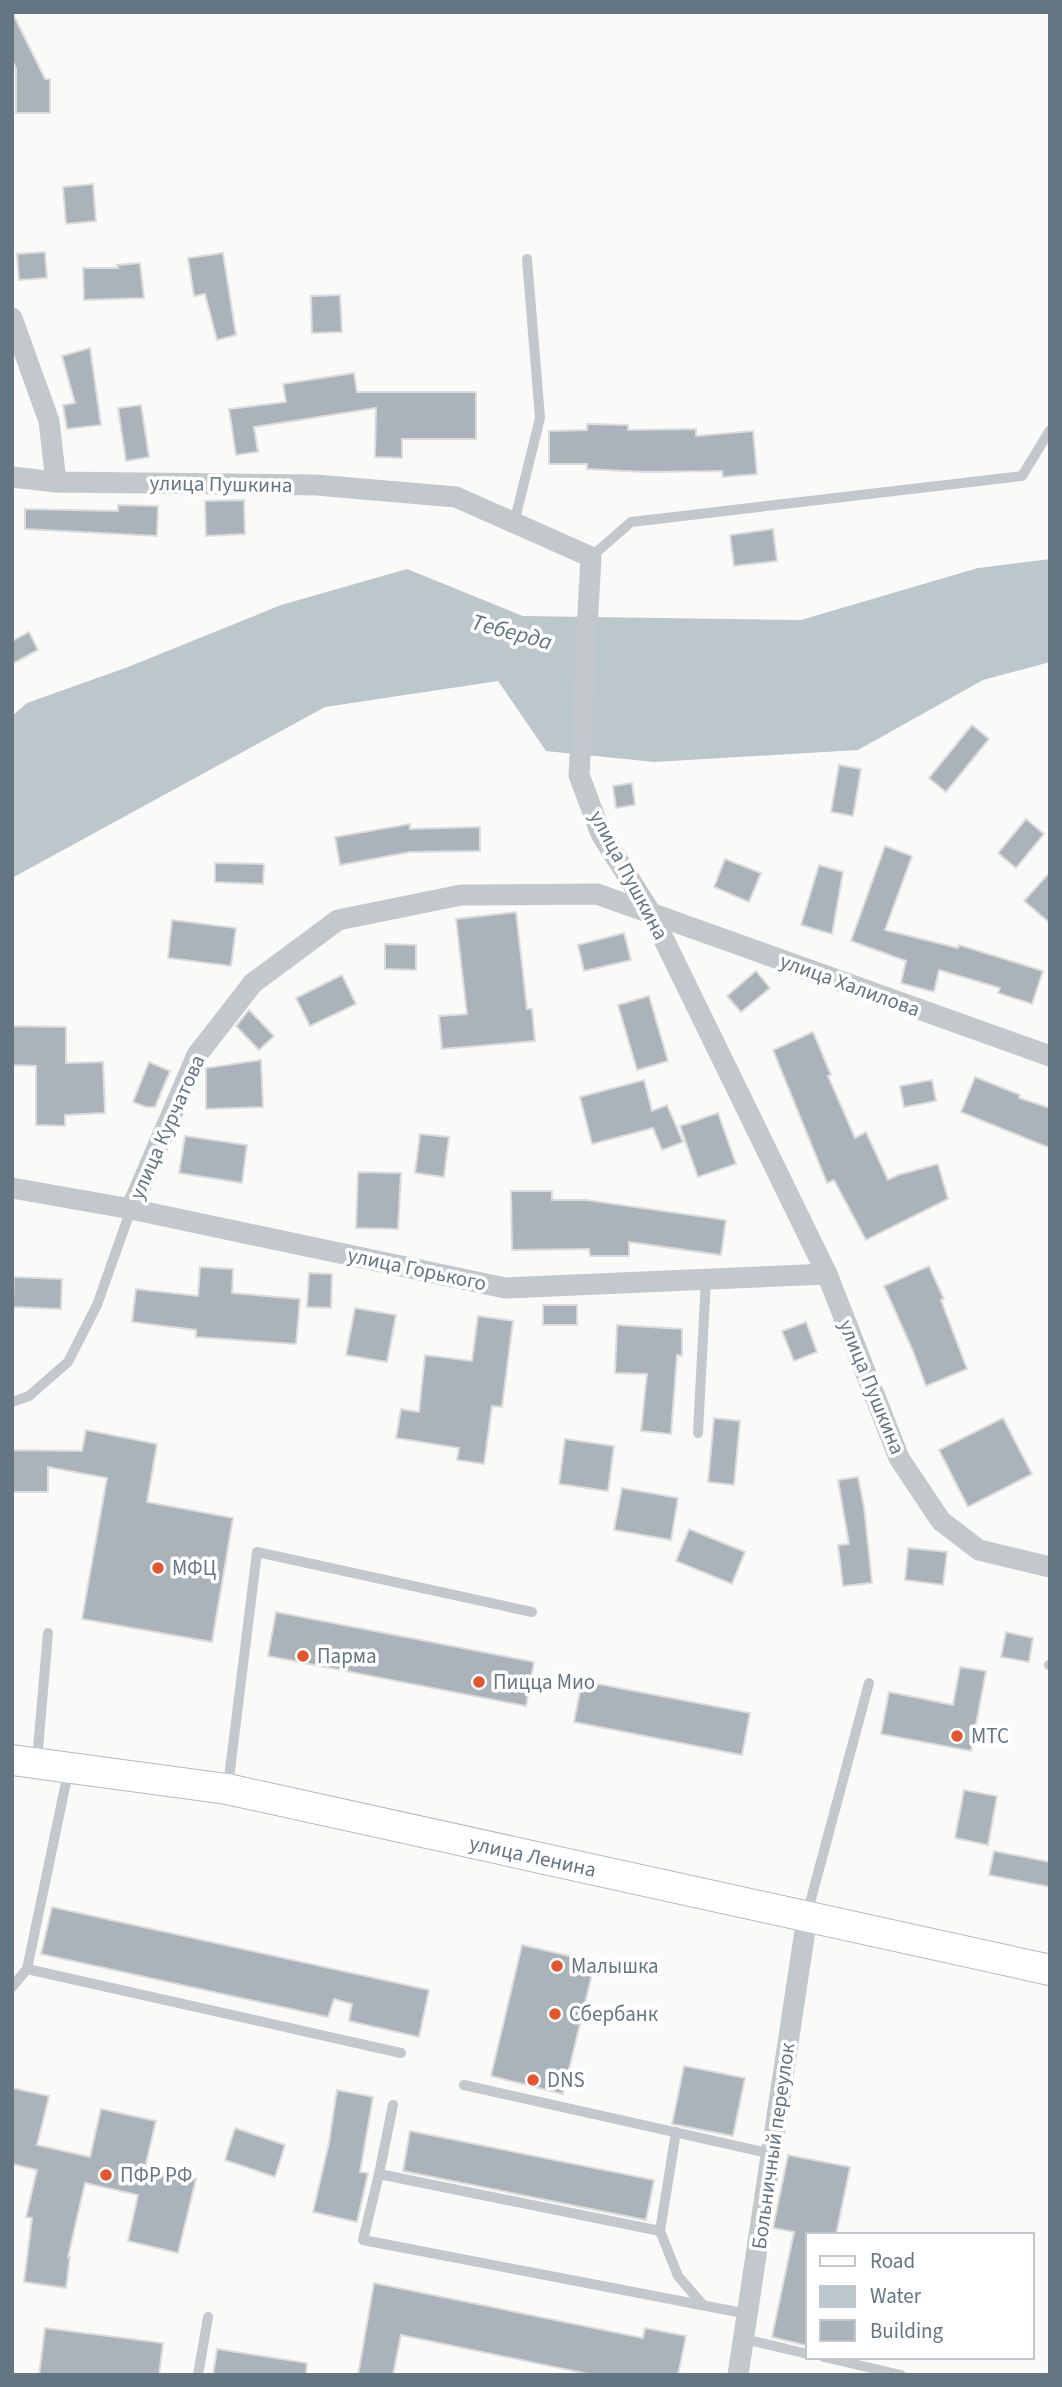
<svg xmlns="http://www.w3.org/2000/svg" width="1062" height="2387" font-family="'Source Sans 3',sans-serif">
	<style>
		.water { fill: #bbc7cb }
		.building { fill: #aab3b9; stroke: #dcdcda; stroke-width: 2 }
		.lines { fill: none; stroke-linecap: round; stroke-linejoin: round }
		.secondary-casing { stroke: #b3babf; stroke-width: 32 }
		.lane { stroke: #c3c8cc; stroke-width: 10 }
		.street { stroke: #c3c8cc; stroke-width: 21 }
		.secondary { stroke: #fff; stroke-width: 30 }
		.poi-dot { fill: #e4572e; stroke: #fff; stroke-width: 2.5 }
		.labels { text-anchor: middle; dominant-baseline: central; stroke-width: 7; stroke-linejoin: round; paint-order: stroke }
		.street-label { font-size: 21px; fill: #657683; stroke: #fff }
		.poi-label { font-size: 21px; fill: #657683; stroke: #fff; text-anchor: start }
		.water-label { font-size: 23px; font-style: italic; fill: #60757c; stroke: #fff }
	</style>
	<rect width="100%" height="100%" fill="#fafaf8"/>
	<polygon class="water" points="1050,559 1050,662 983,680 858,750 654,762 546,751 498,681 325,707 12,878 12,716 27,703 128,667 281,605 407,569 523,616 801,620 978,568"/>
	<g class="building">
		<polygon points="12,12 45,79 50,79 50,113 16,113 16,68 12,60"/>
		<polygon points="93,184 96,221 66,224 63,187"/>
		<polygon points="45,252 47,278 19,280 17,254"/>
		<polygon points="223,253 236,335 217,340 205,294 194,296 188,258"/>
		<polygon points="140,263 144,298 84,300 83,268 118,268 117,265"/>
		<polygon points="340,295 342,332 312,333 311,296"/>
		<polygon points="90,348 101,425 67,429 63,405 75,403 62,356"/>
		<polygon points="354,373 357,392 476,392 476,439 402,439 402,458 375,457 376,408 254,427 258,452 236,455 229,409 286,402 283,384"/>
		<polygon points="141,405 149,457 126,461 118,408"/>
		<polygon points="587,424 628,425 628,430 696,429 696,436 753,431 757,474 723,477 722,471 645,472 587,469 587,464 549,464 549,431 587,430"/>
		<polygon points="244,500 245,534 206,536 205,501"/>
		<polygon points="118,505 158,506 157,536 25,529 25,509 118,511"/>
		<polygon points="773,529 777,561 734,566 730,535"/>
		<polygon points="29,632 38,650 12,664 12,641"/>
		<polygon points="972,725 989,739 946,792 929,778"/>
		<polygon points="839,765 861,769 853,816 831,812"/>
		<polygon points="632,783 635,805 616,808 613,786"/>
		<polygon points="1026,819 1044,834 1016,868 998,853"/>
		<polygon points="410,824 410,829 480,827 480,851 410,852 340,865 335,837"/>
		<polygon points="885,846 912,856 885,930 958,948 959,945 1043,971 1032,1004 998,993 1000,988 939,970 934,992 901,983 906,961 851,941"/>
		<polygon points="725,859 761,873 749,902 714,887"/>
		<polygon points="215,863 264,864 263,884 215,882"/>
		<polygon points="819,865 843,872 832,934 801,925"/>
		<polygon points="1050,872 1050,923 1024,901"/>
		<polygon points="516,912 527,1009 532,1009 535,1041 442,1049 439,1016 467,1014 456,919"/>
		<polygon points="172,920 236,928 231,966 168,958"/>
		<polygon points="624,933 631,960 584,971 578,945"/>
		<polygon points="385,944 416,945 416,970 385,969"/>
		<polygon points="756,971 770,988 741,1012 727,996"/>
		<polygon points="342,975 356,1004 310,1026 296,998"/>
		<polygon points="649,996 668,1061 637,1070 618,1005"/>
		<polygon points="249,1010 274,1036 259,1050 236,1026"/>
		<polygon points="12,1026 66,1027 66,1063 103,1062 105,1113 65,1115 65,1126 36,1125 36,1066 12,1065"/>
		<polygon points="813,1032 831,1075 828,1076 855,1138 866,1132 888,1180 898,1175 938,1164 948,1199 866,1240 834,1180 827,1183 773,1050"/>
		<polygon points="261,1060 263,1107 206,1109 206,1068"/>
		<polygon points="149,1062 170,1071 155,1107 146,1107 133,1102"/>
		<polygon points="975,1077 1020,1095 1019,1098 1050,1108 1050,1148 961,1112"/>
		<polygon points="644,1080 652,1111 667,1105 683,1142 662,1150 653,1128 592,1144 580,1097"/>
		<polygon points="932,1080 936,1101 904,1107 900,1086"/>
		<polygon points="718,1113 736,1164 698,1177 680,1126"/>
		<polygon points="420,1134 449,1137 444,1177 415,1173"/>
		<polygon points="185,1136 247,1145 242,1183 179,1173"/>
		<polygon points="358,1172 401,1173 398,1229 356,1228"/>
		<polygon points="511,1191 552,1191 552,1200 586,1200 726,1220 721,1255 629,1242 629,1256 590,1256 589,1249 512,1250"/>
		<polygon points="929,1266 944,1299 941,1300 967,1369 926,1386 913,1351 884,1286"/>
		<polygon points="200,1267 233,1269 232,1293 300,1299 296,1344 196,1337 196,1330 132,1322 136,1289 198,1296"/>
		<polygon points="309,1273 332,1274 331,1308 307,1307"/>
		<polygon points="14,1277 62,1279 61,1309 13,1307"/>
		<rect x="543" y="1305" width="34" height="20"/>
		<polygon points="355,1308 396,1315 387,1362 346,1355"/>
		<polygon points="478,1316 513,1321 502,1407 492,1406 484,1464 457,1460 459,1448 396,1438 401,1409 419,1412 425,1355 472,1361"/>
		<polygon points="806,1322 817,1352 794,1361 782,1331"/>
		<polygon points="617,1325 682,1329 682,1356 677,1355 671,1434 641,1431 647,1374 615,1373"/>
		<polygon points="714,1418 740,1421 734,1485 708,1482"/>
		<polygon points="1003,1418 1032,1474 968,1507 939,1450"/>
		<polygon points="86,1430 157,1444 147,1502 233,1518 212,1642 82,1619 107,1478 48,1467 48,1492 12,1492 12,1450 82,1451"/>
		<polygon points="565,1439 614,1446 608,1491 559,1484"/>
		<polygon points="858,1477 864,1507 872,1583 843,1586 838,1545 849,1544 838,1480"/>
		<polygon points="622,1488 678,1498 671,1540 614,1530"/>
		<polygon points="689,1529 745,1552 732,1584 676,1561"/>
		<polygon points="908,1548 947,1552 943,1585 905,1580"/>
		<polygon points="276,1612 534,1662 526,1706 268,1656"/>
		<polygon points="1006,1632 1033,1638 1029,1662 1001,1657"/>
		<polygon points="960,1667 986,1671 971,1751 881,1734 889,1692 953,1705"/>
		<polygon points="582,1681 750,1713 742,1755 574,1722"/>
		<polygon points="964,1790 997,1796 988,1845 955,1838"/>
		<polygon points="994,1851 1050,1862 1050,1887 989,1875"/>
		<polygon points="52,1907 429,1990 419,2037 349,2021 352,2004 334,1999 328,2017 41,1954"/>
		<polygon points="522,1945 595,1962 563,2094 491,2076"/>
		<polygon points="684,2066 745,2078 733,2136 672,2124"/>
		<polygon points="12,2088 49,2096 37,2145 90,2157 101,2109 156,2121 145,2167 196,2179 178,2253 128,2241 138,2195 85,2183 68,2257 70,2257 66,2288 24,2282 32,2218 26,2217 37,2170 12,2164"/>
		<polygon points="337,2090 373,2097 360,2172 368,2173 357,2222 313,2212 329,2143"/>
		<polygon points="235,2128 285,2145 275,2177 225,2160"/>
		<polygon points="410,2131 654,2180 646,2220 403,2171"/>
		<polygon points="788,2155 850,2167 836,2235 808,2235 808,2346 772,2337 794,2232 773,2228"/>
		<polygon points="374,2283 643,2338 645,2328 686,2336 678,2375 593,2375 401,2335 393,2375 358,2375"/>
		<polygon points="45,2328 163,2343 159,2375 39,2375"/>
		<polygon points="217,2349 307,2363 306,2375 213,2375"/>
	</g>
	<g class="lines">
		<g class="secondary-casing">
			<g id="secondary">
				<path id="s1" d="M12,1760L227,1789L1050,1970"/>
			</g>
		</g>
		<g class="lane">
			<polyline points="514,523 540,418 527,259"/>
			<polyline points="591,557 631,522 1022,476 1050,430"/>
			<polyline points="12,1402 29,1396 68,1362 97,1305 131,1209"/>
			<polyline points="698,1433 706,1279"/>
			<polyline points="1049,1665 1050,1665"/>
			<polyline points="37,1760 48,1633"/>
			<polyline points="228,1786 257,1552 532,1612"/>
			<polyline points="807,1914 869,1683"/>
			<polyline points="27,1969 401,2053"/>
			<polyline points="12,1987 27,1969 69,1768"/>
			<polyline points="464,2085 772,2154"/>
			<polyline points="393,2105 379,2174 660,2231 676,2132"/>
			<polyline points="379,2174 363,2240 748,2314"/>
			<polyline points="660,2231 678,2276 703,2305"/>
			<polyline points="744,2339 808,2354"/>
			<polyline points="824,2357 901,2375"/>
			<polyline points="198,2375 208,2317"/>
		</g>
		<g class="street">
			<polyline points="12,318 49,421 56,482"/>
			<polyline points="12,477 56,482 316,485 456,497 591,557 579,775 601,834 651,913 827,1274 899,1458 941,1521 979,1550 1050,1567"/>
			<polyline points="12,1188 131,1209 505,1288 827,1274"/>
			<polyline points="131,1209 197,1055 253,983 338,920 461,895 597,894 1050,1056"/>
			<polyline points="738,2375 807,1917"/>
		</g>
		<use href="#secondary" class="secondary"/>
	</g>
	<g class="poi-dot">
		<circle cx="158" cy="1568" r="7"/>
		<circle cx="303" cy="1656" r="7"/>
		<circle cx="479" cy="1682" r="7"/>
		<circle cx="957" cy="1736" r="7"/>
		<circle cx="557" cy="1966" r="7"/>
		<circle cx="555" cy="2014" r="7"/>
		<circle cx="533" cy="2080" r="7"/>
		<circle cx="106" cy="2175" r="7"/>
	</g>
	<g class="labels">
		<g class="street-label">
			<text transform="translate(221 484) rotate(1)">улица Пушкина</text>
			<text transform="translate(629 875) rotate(62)">улица Пушкина</text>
			<text transform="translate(850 985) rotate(20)">улица Халилова</text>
			<text transform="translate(167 1127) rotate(-66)">улица Курчатова</text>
			<text transform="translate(417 1269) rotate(12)">улица Горького</text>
			<text transform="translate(872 1387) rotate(68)">улица Пушкина</text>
			<text stroke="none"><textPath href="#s1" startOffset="530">улица Ленина</textPath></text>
			<text transform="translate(773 2146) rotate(-82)">Больничный переулок</text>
		</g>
		<g class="poi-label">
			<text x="172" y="1568">МФЦ</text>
			<text x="317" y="1656">Парма</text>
			<text x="493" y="1682">Пицца Мио</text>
			<text x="971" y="1736">МТС</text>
			<text x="571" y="1966">Малышка</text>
			<text x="569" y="2014">Сбербанк</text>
			<text x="547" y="2080">DNS</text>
			<text x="120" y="2175">ПФР РФ</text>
		</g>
		<g class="water-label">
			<text transform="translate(512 632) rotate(15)">Теберда</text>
		</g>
	</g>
	<rect width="1062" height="2387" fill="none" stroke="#657683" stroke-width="28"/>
	<rect x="806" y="2233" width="228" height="126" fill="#ffffff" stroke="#c1c8cd" stroke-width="2"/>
	<rect x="820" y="2256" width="35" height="10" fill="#ffffff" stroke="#c1c8cd" stroke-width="2"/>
	<text x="870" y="2268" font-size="21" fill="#657683">Road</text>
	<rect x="820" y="2286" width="35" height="21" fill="#bbc7cb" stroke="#c1c8cd" stroke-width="2"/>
	<text x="870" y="2303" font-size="21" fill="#657683">Water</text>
	<rect x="820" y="2320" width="35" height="21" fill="#aab3b9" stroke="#c1c8cd" stroke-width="2"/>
	<text x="870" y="2338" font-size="21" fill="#657683">Building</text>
</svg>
